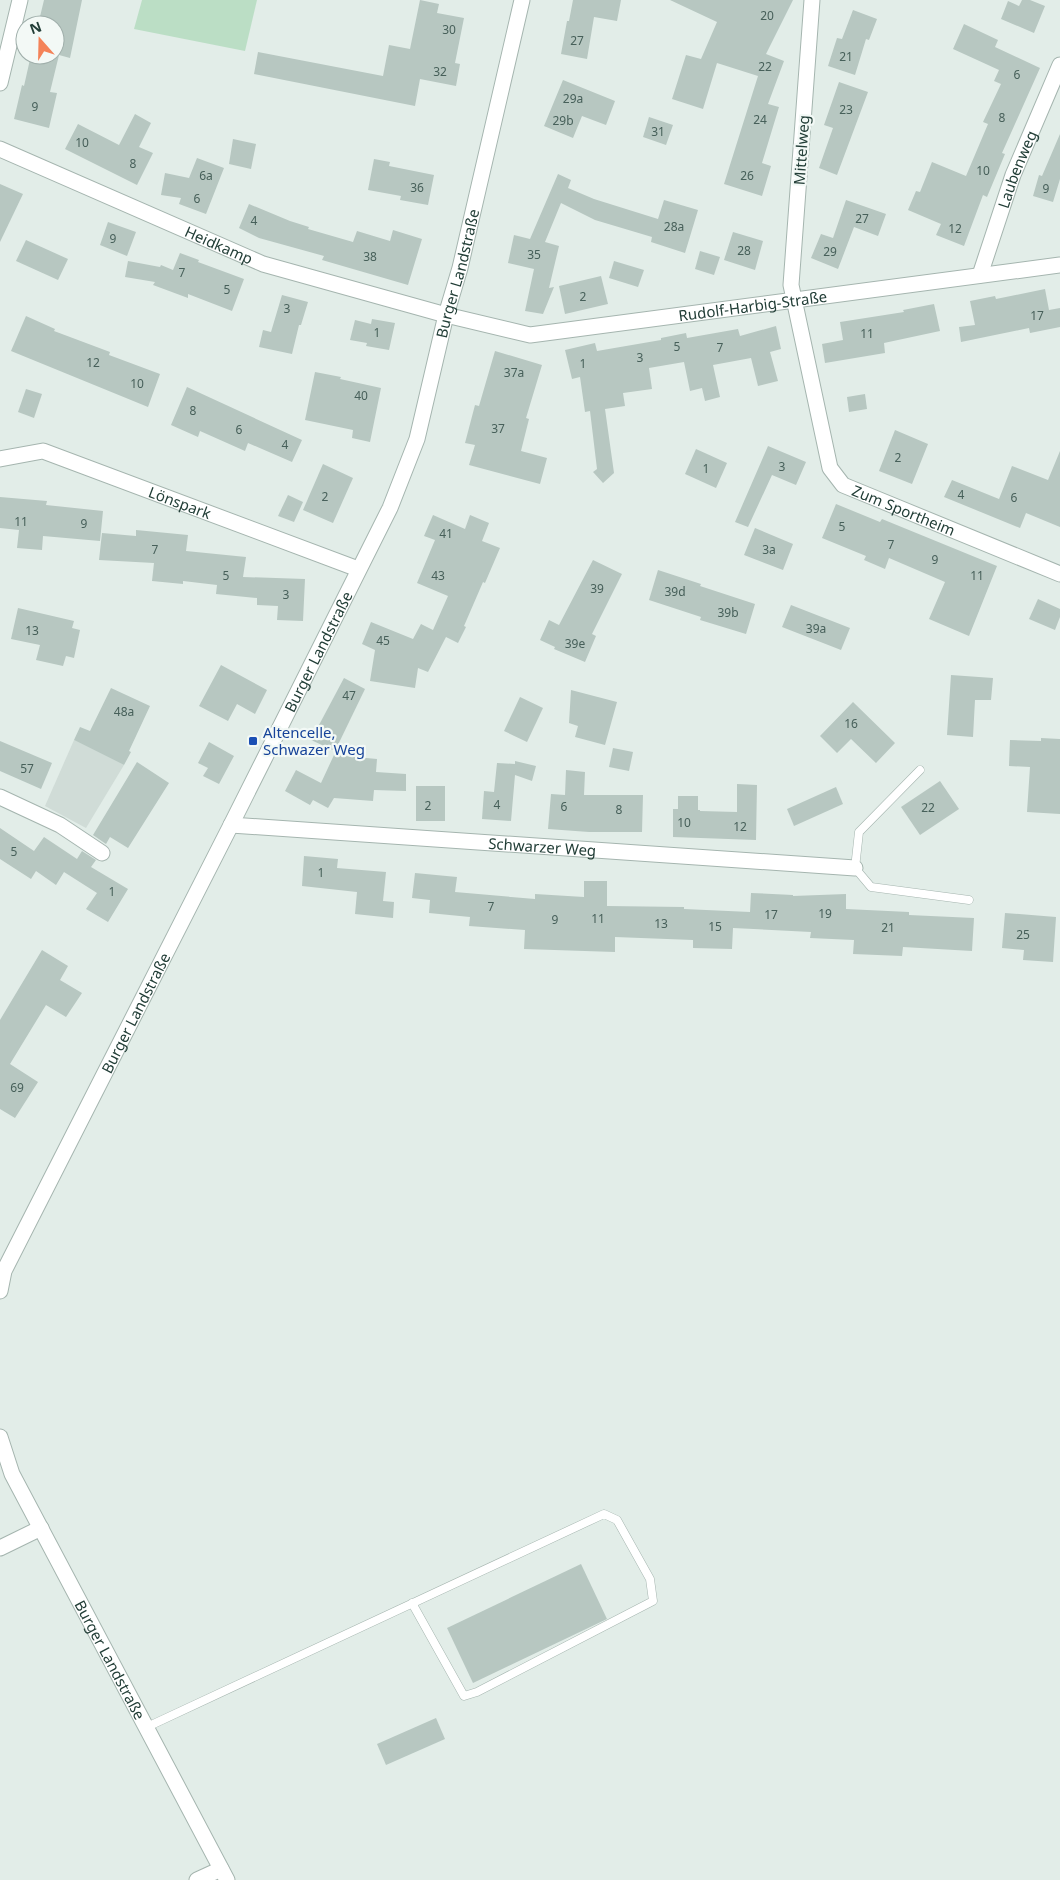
<svg xmlns="http://www.w3.org/2000/svg" width="1060" height="1880" font-family="'Noto Sans',sans-serif">
	<style>
		.built { fill: #d0dcd7 }
		.green { fill: #bbdec5 }
		.building { fill: #b7c7c1 }
		.lines { fill: none; stroke-linecap: round; stroke-linejoin: round }
		.service-casing { stroke: #a5b5af; stroke-width: 9 }
		.minor-casing { stroke: #a5b5af; stroke-width: 17 }
		.tertiary-casing { stroke: #a5b5af; stroke-width: 17 }
		.service { stroke: #fff; stroke-width: 8 }
		.minor { stroke: #fff; stroke-width: 15 }
		.tertiary { stroke: #fff; stroke-width: 15 }
		.transit-dot { fill: #1a4fb4; stroke: #f3f9f6; stroke-width: 2 }
		.labels { text-anchor: middle; dominant-baseline: central; stroke-width: 4.5; stroke-linejoin: round; paint-order: stroke }
		.number-label { font-size: 12px; fill: #47605a }
		.street-label { font-size: 15px; fill: #223e37; stroke: #f3f9f6 }
		.transit-label { font-size: 15px; fill: #164399; stroke: #f3f9f6; text-anchor: start }
	</style>
	<rect width="100%" height="100%" fill="#e2ede8"/>
	<polygon class="built" points="74,740 124,765 86,828 45,806"/>
	<polygon class="green" points="142,0 257,0 245,51 134,29"/>
	<g class="building">
		<polygon points="44,0 82,0 70,58 59,55 50,92 57,93 49,128 14,119 22,85 24,86 31,55 59,55 55,54 55,25 38,25"/>
		<polygon points="420,0 439,4 437,13 464,18 455,63 460,64 456,86 420,79 415,106 254,74 258,52 383,76 389,45 410,49"/>
		<polygon points="573,0 621,0 617,21 594,17 587,59 561,54 567,21 569,21"/>
		<polygon points="670,0 793,0 766,54 784,61 768,104 779,107 762,163 771,166 762,196 724,184 758,76 717,63 703,109 672,99 686,55 701,59 717,22"/>
		<polygon points="1022,0 1030,0 1045,6 1034,33 1001,19 1008,1 1019,6"/>
		<polygon points="853,10 877,19 869,40 866,39 855,75 828,66 837,38 842,39"/>
		<polygon points="964,24 998,40 995,47 1040,68 1002,153 1005,154 987,197 983,195 964,246 936,235 941,224 908,210 916,191 920,192 932,162 966,176 988,124 983,122 1001,84 994,81 999,70 953,49"/>
		<polygon points="563,80 615,101 606,125 582,116 573,138 544,126"/>
		<polygon points="839,82 868,92 837,175 819,168 833,128 824,125"/>
		<polygon points="135,114 151,123 139,147 153,153 137,185 65,149 78,124 119,145"/>
		<polygon points="649,117 673,125 666,145 643,137"/>
		<polygon points="1060,134 1060,179 1053,202 1033,196 1039,175 1042,176"/>
		<polygon points="233,139 256,144 251,169 229,164"/>
		<polygon points="197,158 224,168 206,214 179,204 181,198 161,195 165,173 189,178"/>
		<polygon points="374,159 390,162 389,166 434,175 428,205 400,200 401,196 368,190"/>
		<polygon points="558,174 571,180 568,188 594,199 658,219 664,200 698,210 685,253 651,242 652,237 595,220 561,203 545,242 559,246 549,288 554,287 543,314 525,311 534,269 508,263 514,235 530,239"/>
		<polygon points="0,184 23,194 0,242"/>
		<polygon points="846,200 886,214 878,236 854,227 838,269 811,258 821,234 833,238"/>
		<polygon points="249,204 290,221 309,227 308,229 353,242 357,231 390,241 393,230 422,239 408,285 322,260 324,256 259,238 239,228"/>
		<polygon points="108,222 136,232 127,256 100,245"/>
		<polygon points="733,232 763,241 755,270 724,260"/>
		<polygon points="26,240 68,259 58,280 16,261"/>
		<polygon points="700,251 720,257 714,275 695,269"/>
		<polygon points="180,253 199,260 198,262 244,279 232,311 188,294 188,298 153,285 155,282 125,277 128,261 160,267 161,265 173,270"/>
		<polygon points="614,261 644,270 638,287 609,278"/>
		<polygon points="601,276 608,304 565,314 559,286"/>
		<polygon points="1045,289 1049,310 1060,308 1060,327 1030,333 1029,328 961,342 959,327 975,325 970,301 995,296 996,299"/>
		<polygon points="282,295 308,302 301,325 299,325 292,354 259,347 263,330 271,332"/>
		<polygon points="934,304 940,331 884,343 885,353 825,363 822,344 843,340 840,322 904,312 903,310"/>
		<polygon points="26,316 55,329 54,331 110,352 109,355 160,374 148,407 11,351"/>
		<polygon points="372,319 395,323 389,350 366,346 367,343 350,340 355,320 371,324"/>
		<polygon points="776,326 781,349 770,352 778,381 758,386 751,358 713,365 720,397 705,401 702,388 690,391 684,362 649,368 652,389 623,393 625,406 605,409 614,473 603,483 593,472 597,469 590,411 585,412 580,377 572,379 565,350 595,343 597,351 661,340 661,338 686,333 687,338 738,329 740,336"/>
		<polygon points="495,351 542,365 526,418 529,419 521,451 547,458 540,484 469,465 475,445 465,443 475,405 479,406"/>
		<polygon points="315,372 341,377 340,379 381,388 370,442 352,438 353,430 305,420"/>
		<polygon points="187,387 302,440 292,462 248,443 245,451 200,431 198,437 171,425"/>
		<polygon points="26,389 42,394 34,418 18,412"/>
		<polygon points="865,394 867,409 849,412 847,397"/>
		<polygon points="895,430 928,444 912,484 879,471"/>
		<polygon points="768,446 806,462 796,485 772,475 748,527 735,522"/>
		<polygon points="696,449 727,463 716,488 685,474"/>
		<polygon points="1060,451 1060,527 1026,513 1020,528 944,497 952,480 999,499 1012,466 1048,480"/>
		<polygon points="323,464 353,478 333,523 303,510"/>
		<polygon points="288,495 303,502 294,522 278,516"/>
		<polygon points="0,497 47,501 46,505 103,511 100,541 43,536 42,550 17,548 19,530 0,528"/>
		<polygon points="836,504 880,522 882,519 997,566 969,636 929,619 945,582 889,558 885,569 864,560 866,556 822,538"/>
		<polygon points="433,515 465,529 470,515 489,523 482,541 500,548 485,583 483,582 464,626 466,627 458,643 446,637 428,672 418,668 415,688 370,681 375,650 362,644 371,622 413,639 421,624 433,630 448,596 417,583 435,540 424,536"/>
		<polygon points="755,528 793,544 783,570 744,555"/>
		<polygon points="136,530 188,535 186,551 246,557 243,577 305,579 303,621 277,620 278,606 257,605 257,598 216,594 217,585 183,581 183,584 152,581 154,563 99,560 102,533 136,536"/>
		<polygon points="593,560 622,574 592,634 596,636 585,662 554,649 555,647 540,640 549,620 559,625"/>
		<polygon points="658,570 701,584 700,586 755,604 746,634 700,620 701,617 649,600"/>
		<polygon points="1038,599 1060,609 1060,617 1055,630 1029,619"/>
		<polygon points="791,605 850,628 841,650 782,627"/>
		<polygon points="18,608 74,621 72,628 80,630 74,658 66,656 63,666 36,660 40,645 11,639"/>
		<polygon points="221,665 267,690 255,714 237,704 228,721 199,706"/>
		<polygon points="951,675 993,678 991,700 975,700 973,737 947,735"/>
		<polygon points="344,678 365,689 335,751 311,740"/>
		<polygon points="111,688 150,706 129,751 131,752 124,765 74,740 80,727 90,731"/>
		<polygon points="571,690 617,702 605,745 575,737 578,726 569,723"/>
		<polygon points="520,697 543,708 527,742 504,731"/>
		<polygon points="853,702 895,743 876,763 851,739 837,753 820,736"/>
		<polygon points="1041,738 1060,739 1060,814 1027,812 1030,767 1009,766 1010,740 1041,741"/>
		<polygon points="0,741 52,763 41,789 0,771"/>
		<polygon points="209,742 234,756 219,784 203,776 208,768 198,763"/>
		<polygon points="613,748 633,752 629,771 609,767"/>
		<polygon points="334,755 377,759 376,772 406,774 406,791 374,790 373,801 334,798 328,808 313,800 310,805 285,791 296,770 321,783"/>
		<polygon points="515,761 536,766 532,781 515,775 511,821 482,819 484,791 494,792 497,763 515,764"/>
		<polygon points="137,762 169,783 128,848 110,837 106,844 93,835"/>
		<polygon points="566,770 585,772 584,795 643,795 642,832 589,832 548,829 551,794 565,795"/>
		<polygon points="940,781 959,809 920,835 901,807"/>
		<polygon points="737,784 757,785 756,840 673,837 673,809 678,809 678,796 698,796 698,810 700,810 700,811 737,812"/>
		<rect x="416" y="786" width="29" height="35"/>
		<polygon points="836,787 843,804 794,826 787,809"/>
		<polygon points="0,828 34,851 44,837 77,859 82,851 96,860 91,867 128,889 108,922 86,909 97,893 64,872 56,885 36,871 31,879 0,859"/>
		<polygon points="304,856 338,859 337,868 386,872 383,901 394,902 393,918 355,914 357,892 302,886"/>
		<polygon points="415,873 457,877 455,892 535,899 535,894 584,897 584,881 607,881 607,906 684,907 684,909 750,912 751,893 793,895 793,896 846,894 846,909 909,912 909,915 974,918 972,951 903,947 902,956 853,954 854,940 810,938 811,932 733,928 732,949 693,948 693,940 615,937 615,952 524,949 525,930 469,926 470,917 429,913 430,900 412,898"/>
		<polygon points="1005,913 1056,917 1053,962 1023,960 1024,950 1002,948"/>
		<polygon points="42,950 68,966 60,980 82,993 66,1017 46,1005 10,1064 38,1082 15,1118 0,1109 0,1020"/>
		<polygon points="581,1564 607,1619 473,1683 447,1628"/>
		<polygon points="436,1718 445,1739 386,1765 377,1744"/>
	</g>
	<g class="lines">
		<g class="service-casing">
			<g id="service">
				<polyline points="920,770 859,832 855,868 871,887 969,900"/>
				<polyline points="147,1727 604,1514 617,1520 650,1579 653,1601 477,1692 464,1696 412,1603"/>
			</g>
		</g>
		<g class="minor-casing">
			<g id="minor">
				<path id="s1" d="M812,0L791,285L830,468L843,485L1060,574"/>
				<polyline points="0,83 20,0"/>
				<path id="s2" d="M0,149L263,264L446,315L530,335L1060,265"/>
				<path id="s3" d="M980,275L1013,175L1060,65"/>
				<path id="s4" d="M0,459L43,451L358,569"/>
				<polyline points="0,797 60,825 102,853"/>
				<path id="s5" d="M231,825L855,868"/>
				<polyline points="0,1548 41,1528"/>
				<polyline points="197,1880 221,1869"/>
			</g>
		</g>
		<g class="tertiary-casing">
			<g id="tertiary">
				<path id="s6" d="M0,1291L4,1271L231,825L390,508L417,439L446,315L460,268L522,0"/>
				<path id="s7" d="M0,1437L12,1474L227,1880"/>
			</g>
		</g>
		<use href="#service" class="service"/>
		<use href="#minor" class="minor"/>
		<use href="#tertiary" class="tertiary"/>
	</g>
	<rect class="transit-dot" x="248" y="736" width="10" height="10" rx="2.5"/>
	<g class="labels">
		<g class="number-label">
			<text x="767" y="15">20</text>
			<text x="449" y="29">30</text>
			<text x="577" y="40">27</text>
			<text x="846" y="56">21</text>
			<text x="765" y="66">22</text>
			<text x="440" y="71">32</text>
			<text x="1017" y="74">6</text>
			<text x="573" y="98">29a</text>
			<text x="35" y="106">9</text>
			<text x="846" y="109">23</text>
			<text x="1002" y="117">8</text>
			<text x="760" y="119">24</text>
			<text x="563" y="120">29b</text>
			<text x="658" y="131">31</text>
			<text x="82" y="142">10</text>
			<text x="133" y="163">8</text>
			<text x="983" y="170">10</text>
			<text x="206" y="175">6a</text>
			<text x="747" y="175">26</text>
			<text x="417" y="187">36</text>
			<text x="1046" y="188">9</text>
			<text x="197" y="198">6</text>
			<text x="862" y="218">27</text>
			<text x="254" y="220">4</text>
			<text x="674" y="226">28a</text>
			<text x="955" y="228">12</text>
			<text x="113" y="238">9</text>
			<text x="744" y="250">28</text>
			<text x="830" y="251">29</text>
			<text x="534" y="254">35</text>
			<text x="370" y="256">38</text>
			<text x="182" y="272">7</text>
			<text x="227" y="289">5</text>
			<text x="583" y="296">2</text>
			<text x="287" y="308">3</text>
			<text x="1037" y="315">17</text>
			<text x="377" y="332">1</text>
			<text x="867" y="333">11</text>
			<text x="677" y="346">5</text>
			<text x="720" y="347">7</text>
			<text x="640" y="357">3</text>
			<text x="93" y="362">12</text>
			<text x="583" y="363">1</text>
			<text x="514" y="372">37a</text>
			<text x="137" y="383">10</text>
			<text x="361" y="395">40</text>
			<text x="193" y="410">8</text>
			<text x="498" y="428">37</text>
			<text x="239" y="429">6</text>
			<text x="285" y="444">4</text>
			<text x="898" y="457">2</text>
			<text x="782" y="466">3</text>
			<text x="706" y="468">1</text>
			<text x="961" y="494">4</text>
			<text x="325" y="496">2</text>
			<text x="1014" y="497">6</text>
			<text x="21" y="521">11</text>
			<text x="84" y="523">9</text>
			<text x="842" y="526">5</text>
			<text x="446" y="533">41</text>
			<text x="891" y="544">7</text>
			<text x="155" y="549">7</text>
			<text x="769" y="549">3a</text>
			<text x="935" y="559">9</text>
			<text x="226" y="575">5</text>
			<text x="438" y="575">43</text>
			<text x="977" y="575">11</text>
			<text x="597" y="588">39</text>
			<text x="675" y="591">39d</text>
			<text x="286" y="594">3</text>
			<text x="728" y="612">39b</text>
			<text x="816" y="628">39a</text>
			<text x="32" y="630">13</text>
			<text x="383" y="640">45</text>
			<text x="575" y="643">39e</text>
			<text x="349" y="695">47</text>
			<text x="124" y="711">48a</text>
			<text x="851" y="723">16</text>
			<text x="27" y="768">57</text>
			<text x="497" y="804">4</text>
			<text x="428" y="805">2</text>
			<text x="564" y="806">6</text>
			<text x="928" y="807">22</text>
			<text x="619" y="809">8</text>
			<text x="684" y="822">10</text>
			<text x="740" y="826">12</text>
			<text x="14" y="851">5</text>
			<text x="321" y="872">1</text>
			<text x="112" y="891">1</text>
			<text x="491" y="906">7</text>
			<text x="825" y="913">19</text>
			<text x="771" y="914">17</text>
			<text x="598" y="918">11</text>
			<text x="555" y="919">9</text>
			<text x="661" y="923">13</text>
			<text x="715" y="926">15</text>
			<text x="888" y="927">21</text>
			<text x="1023" y="934">25</text>
			<text x="17" y="1087">69</text>
		</g>
		<g class="street-label">
			<text transform="translate(801 150) rotate(-86)">Mittelweg</text>
			<text stroke="none"><textPath href="#s3" startOffset="112">Laubenweg</textPath></text>
			<text stroke="none"><textPath href="#s2" startOffset="239">Heidkamp</textPath></text>
			<text stroke="none"><textPath href="#s6" startOffset="1120">Burger Landstraße</textPath></text>
			<text stroke="none"><textPath href="#s2" startOffset="788">Rudolf-Harbig-Straße</textPath></text>
			<text stroke="none"><textPath href="#s4" startOffset="190">Lönspark</textPath></text>
			<text stroke="none"><textPath href="#s1" startOffset="560">Zum Sportheim</textPath></text>
			<text stroke="none"><textPath href="#s6" startOffset="715">Burger Landstraße</textPath></text>
			<text stroke="none"><textPath href="#s5" startOffset="312">Schwarzer Weg</textPath></text>
			<text stroke="none"><textPath href="#s6" startOffset="310">Burger Landstraße</textPath></text>
			<text stroke="none"><textPath href="#s7" startOffset="249">Burger Landstraße</textPath></text>
		</g>
		<g class="transit-label">
			<text x="263" y="732">Altencelle,<tspan x="263" dy="17">Schwazer Weg</tspan></text>
		</g>
	</g>
	<g transform="translate(40 40) rotate(340)"><circle r="24" fill="#f3f9f6" stroke="#9faeaa"/>
	<path d="M0-4L9 19L0 12L-9 19Z" fill="#f48359"/>
	<text y="-8" font-size="14" font-weight="bold" text-anchor="middle" fill="#223e37">N</text>
	</g>
</svg>
